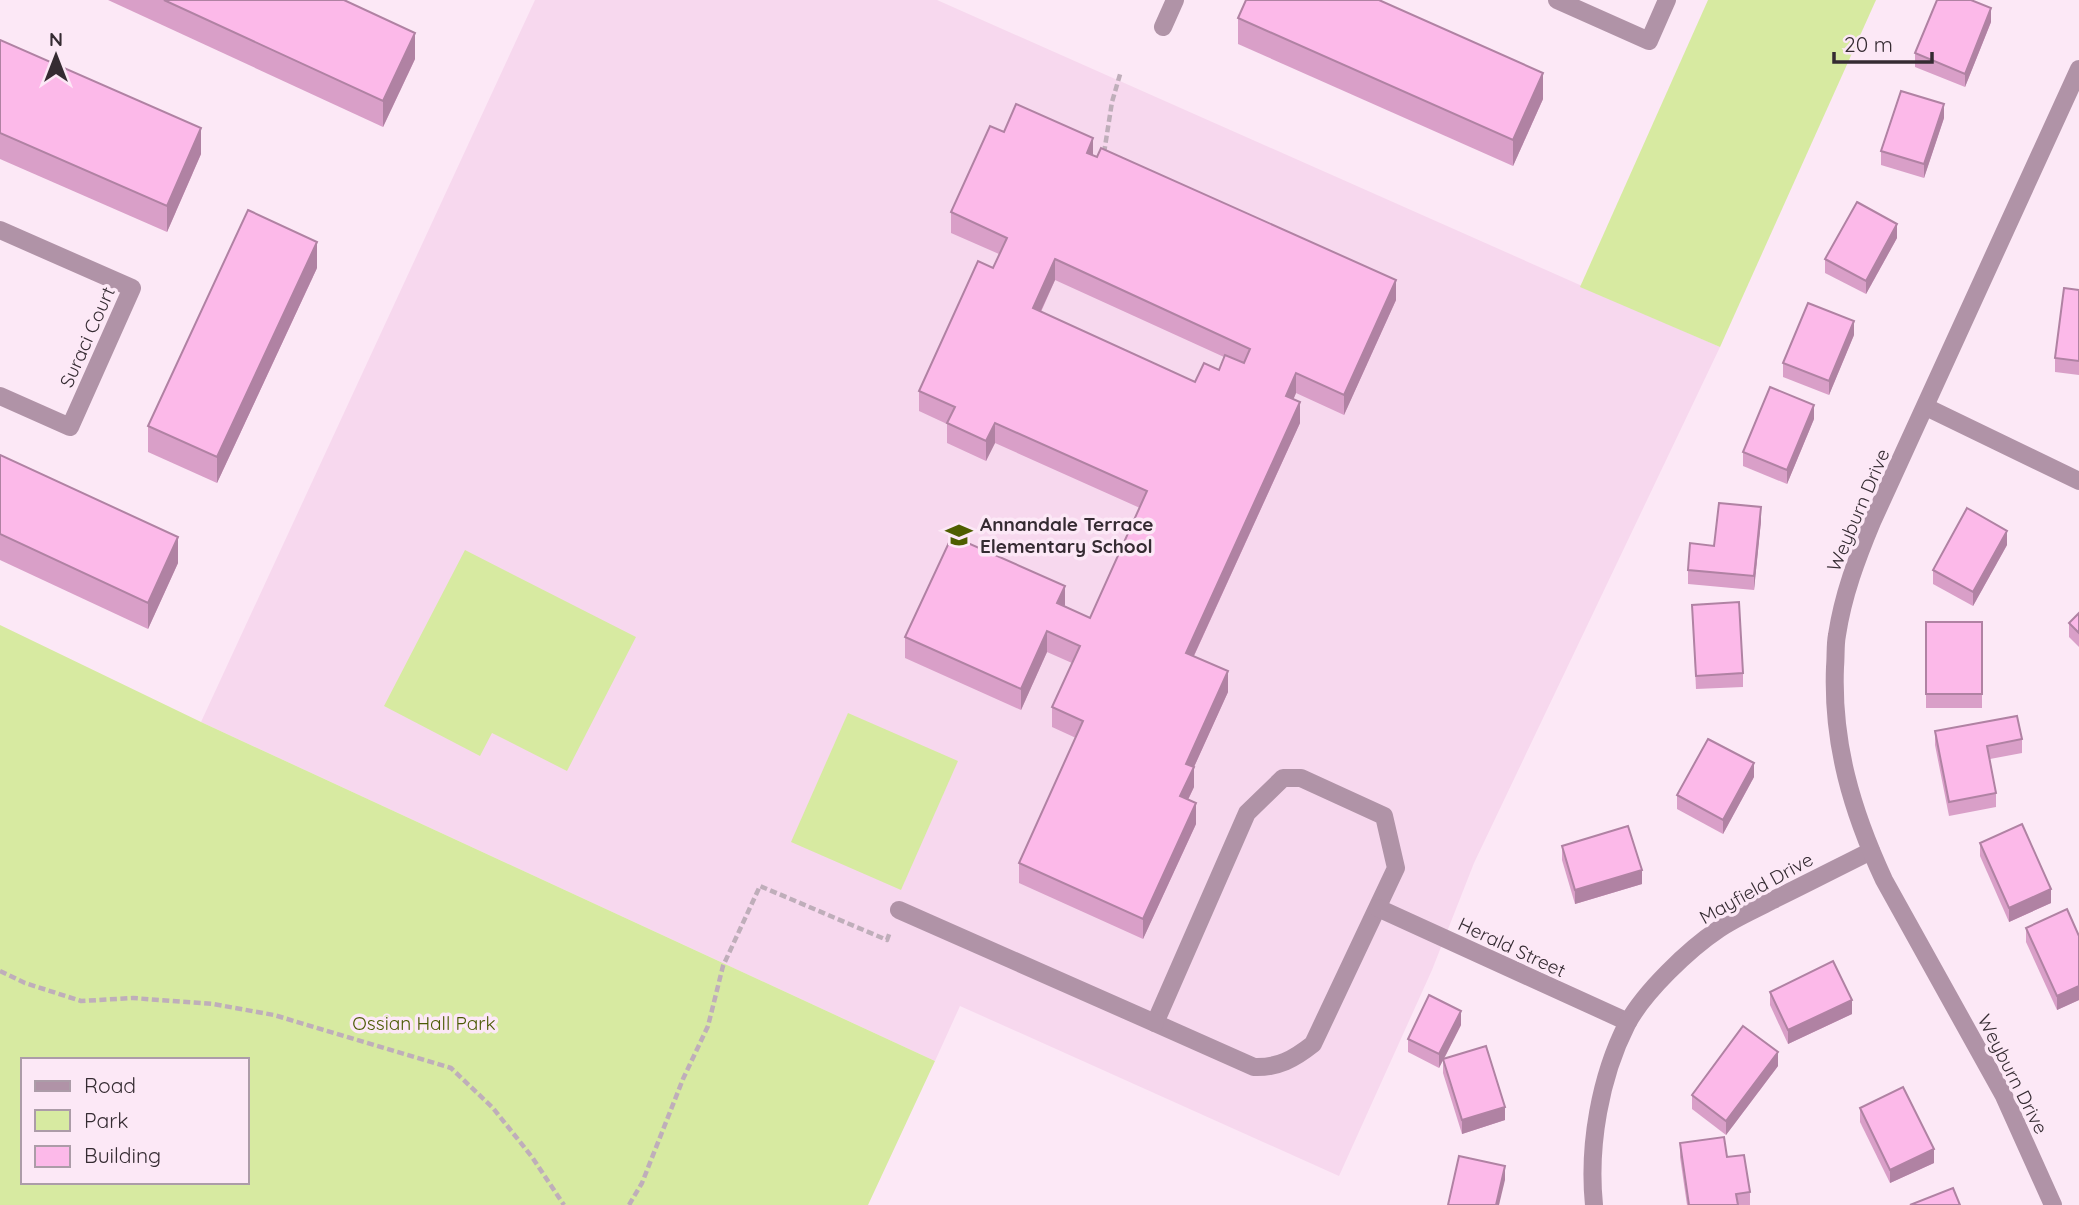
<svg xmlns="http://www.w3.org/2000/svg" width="2079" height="1205" font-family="Quicksand,sans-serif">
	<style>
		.built { fill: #f7d8ee }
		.green { fill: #d7eaa1; fill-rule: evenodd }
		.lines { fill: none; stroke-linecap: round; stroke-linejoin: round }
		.path { stroke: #bfaeba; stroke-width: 4.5; stroke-dasharray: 7 3.5; stroke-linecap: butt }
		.minor { stroke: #b093a7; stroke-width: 18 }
		.wall { fill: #d99fc8; fill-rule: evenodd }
		.shaded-wall { fill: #b082a3 }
		.building { fill: #fcb9e9; stroke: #b082a3; stroke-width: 2; fill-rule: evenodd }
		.labels { text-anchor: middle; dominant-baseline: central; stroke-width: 7; stroke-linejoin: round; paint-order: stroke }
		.street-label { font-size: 19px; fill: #352b32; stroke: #fce8f6 }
		.poi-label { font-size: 19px; font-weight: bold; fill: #352b32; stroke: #fce8f6; text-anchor: start }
		.park-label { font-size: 19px; fill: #4b5a04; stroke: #fce8f6 }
	</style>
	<rect width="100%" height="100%" fill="#fce8f6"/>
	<polygon class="built" points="535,0 937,0 1720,347 1474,863 1432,970 1339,1176 960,1006 935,1061 201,722"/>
	<g class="green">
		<polygon points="1708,0 1876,0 1720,347 1580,287"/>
		<polygon points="465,550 636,637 567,771 492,733 480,756 384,706"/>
		<path d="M0,625L201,722L935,1061L868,1205H0ZM23,1060H247V1182H23Z"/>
		<polygon points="848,713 958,761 901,890 791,842"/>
	</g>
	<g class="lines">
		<g class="path">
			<polyline points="1104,153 1112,102 1121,71"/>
			<polyline points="0,971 25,983 81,1001 133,998 213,1004 274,1015 451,1068 493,1108 532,1157 564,1205"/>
			<polyline points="629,1205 642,1183 683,1079 708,1026 723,966 760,886 887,940 890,932"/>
		</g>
		<g class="minor">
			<polyline points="1557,0 1649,41 1667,0"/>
			<polyline points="1163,27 1175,0"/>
			<polyline points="0,230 132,288 70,427 0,396"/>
			<polyline points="1926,407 2079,481"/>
			<path d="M1283,778H1301L1384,816L1396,868L1313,1044C1294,1059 1278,1068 1254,1067L1155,1023L1247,813Z"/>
			<polyline points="1378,908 1628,1022"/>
			<polyline points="899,910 1155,1023"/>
			<path d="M1594,1205C1588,1146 1600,1077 1627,1024C1644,992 1689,949 1719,929C1735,918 1754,910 1771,901C1804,885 1837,868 1871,851"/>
			<path d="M2053,1205L2004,1096L1884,880C1852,811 1832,744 1835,667C1836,656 1835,645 1837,635C1843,595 1857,558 1872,522L2079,69"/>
		</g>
	</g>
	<g class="wall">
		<polygon points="108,0 344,0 415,59 383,127"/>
		<polygon points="1238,18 1543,99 1513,166 1238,44"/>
		<polygon points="1991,22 1965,87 1915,67 1915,53"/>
		<polygon points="0,40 201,154 167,232 0,159"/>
		<polygon points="1944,118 1924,178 1881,165 1881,151"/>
		<path d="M1004,132L1093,155L1396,300L1344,415L1296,393L1293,400L1300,423L1194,656L1228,692L1194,767V787L1188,800L1196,824L1143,939L1019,883V863L1076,738L1052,727V707L1072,663L1047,652L1021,710L905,658V637L1065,606L1090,618L1140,508L995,443L986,461L947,443V424L919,411V391L993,268L999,254L951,233V212ZM1055,280L1224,357L1219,370L1195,382L1041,312Z"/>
		<polygon points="1897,238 1866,294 1825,273 1825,259"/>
		<polygon points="317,268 217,483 148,452 148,426"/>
		<polygon points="2079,290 2079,375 2055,372 2055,358"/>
		<polygon points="1854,335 1829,395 1783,377 1783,363"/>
		<polygon points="1814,419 1787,484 1743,466 1743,452"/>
		<polygon points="0,455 178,563 148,629 0,560"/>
		<polygon points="1761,521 1754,590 1688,584 1688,570 1714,546"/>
		<polygon points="2007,545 1973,606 1933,584 1933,570"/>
		<polygon points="1692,605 1743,673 1743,687 1696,689"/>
		<polygon points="2079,613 2079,647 2069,637 2069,623"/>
		<rect x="1926" y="622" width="56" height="86"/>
		<polygon points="1935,731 2022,739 2022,753 1990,759 1996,793 1996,807 1949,816 1935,745"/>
		<polygon points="1754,777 1723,834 1677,809 1677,795"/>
		<polygon points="1980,843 2051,903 2009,922 1980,856"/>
		<polygon points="1562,846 1642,884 1575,904 1562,860"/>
		<polygon points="2026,928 2079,936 2079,1000 2057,1010 2026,942"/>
		<polygon points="1770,992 1852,1014 1788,1044 1770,1005"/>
		<polygon points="1461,1025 1444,1059 1505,1120 1462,1134 1443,1073 1443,1060 1439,1068 1408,1052 1408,1039"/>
		<polygon points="1778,1066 1726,1135 1692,1109 1692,1095"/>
		<polygon points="1860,1108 1934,1163 1890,1183 1860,1122"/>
		<polygon points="1680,1143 1727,1157 1750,1192 1750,1205 1687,1205 1680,1157"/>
	</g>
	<g class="shaded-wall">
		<polygon points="1991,8 1991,22 1965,87 1965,74"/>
		<polygon points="415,33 415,59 383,127 383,101"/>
		<polygon points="1543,73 1543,99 1513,166 1513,140"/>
		<polygon points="1944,104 1944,118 1924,178 1924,164"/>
		<polygon points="201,128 201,154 167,232 167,206"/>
		<polygon points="1093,138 1093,159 1087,153"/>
		<polygon points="1897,224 1897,238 1866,294 1866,281"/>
		<polygon points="317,242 317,268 217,483 217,457"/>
		<polygon points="1055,259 1055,280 1033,328 1033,308"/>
		<polygon points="1396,280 1396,300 1344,415 1344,395"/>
		<polygon points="1854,321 1854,335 1829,395 1829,381"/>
		<polygon points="1296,373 1296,393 1286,417 1286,396"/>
		<polygon points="1300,402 1300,423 1186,673 1186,653"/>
		<polygon points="1814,405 1814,419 1787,484 1787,470"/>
		<polygon points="995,423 995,443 986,461 986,441"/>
		<polygon points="1761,507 1761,521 1754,590 1754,576"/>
		<polygon points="2007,531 2007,545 1973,606 1973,592"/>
		<polygon points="178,537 178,563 148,629 148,603"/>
		<polygon points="1065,586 1065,606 1057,603"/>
		<polygon points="1047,631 1047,652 1021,710 1021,689"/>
		<polygon points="1228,671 1228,692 1189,778 1194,767 1194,787 1180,816 1180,796 1186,764"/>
		<polygon points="1754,763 1754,777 1723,834 1723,820"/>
		<polygon points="1196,803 1196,824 1143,939 1143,919"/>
		<polygon points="1642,870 1642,884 1575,904 1575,890"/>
		<polygon points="2051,889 2051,903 2009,922 2009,908"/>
		<polygon points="2079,986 2079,1000 2057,1010 2057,996"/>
		<polygon points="1852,1000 1852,1014 1788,1044 1788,1030"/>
		<polygon points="1461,1011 1461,1025 1439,1068 1439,1054"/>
		<polygon points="1778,1052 1778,1066 1726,1135 1726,1121"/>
		<polygon points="1505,1107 1505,1120 1462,1134 1462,1120"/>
		<polygon points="1934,1149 1934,1163 1890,1183 1890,1170"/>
		<polygon points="1505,1166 1505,1180 1499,1205 1496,1205"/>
	</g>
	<g class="building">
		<polygon points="164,0 344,0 415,33 383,101"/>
		<polygon points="1246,0 1379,0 1543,73 1513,140 1238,18"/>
		<polygon points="1937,0 1971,0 1991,8 1965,74 1915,53"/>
		<polygon points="0,40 201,128 167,206 0,133"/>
		<polygon points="1901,91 1944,104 1924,164 1881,151"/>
		<path d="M1016,104L1093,138L1087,153L1097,157L1101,148L1396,280L1344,395L1296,373L1286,396L1300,402L1186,653L1228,671L1186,764L1194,767L1180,796L1196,803L1143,919L1019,863L1083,721L1052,707L1080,646L1047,631L1021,689L905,637L952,536L1065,586L1057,603L1090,618L1147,491L995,423L986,441L947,423L955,407L919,391L978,261L993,268L1007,238L951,212L990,126L1004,132ZM1055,259L1250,349L1244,363L1225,355L1219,370L1204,363L1195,382L1033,308Z"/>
		<polygon points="1857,202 1897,224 1866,281 1825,259"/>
		<polygon points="248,210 317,242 217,457 148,426"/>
		<polygon points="2064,288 2079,290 2079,361 2055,358"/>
		<polygon points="1808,303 1854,321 1829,381 1783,363"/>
		<polygon points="1770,387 1814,405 1787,470 1743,452"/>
		<polygon points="0,455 178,537 148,603 0,534"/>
		<polygon points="1719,503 1761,507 1754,576 1688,570 1690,543 1714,546"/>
		<polygon points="1967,508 2007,531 1973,592 1933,570"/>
		<polygon points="1739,602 1743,673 1696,676 1692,605"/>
		<polygon points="2079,613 2079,633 2069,623"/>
		<rect x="1926" y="622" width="56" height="72"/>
		<polygon points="2017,716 2022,739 1987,746 1996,793 1949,802 1935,731"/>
		<polygon points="1708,739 1754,763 1723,820 1677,795"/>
		<polygon points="2022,824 2051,889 2009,908 1980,843"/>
		<polygon points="1628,826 1642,870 1575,890 1562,846"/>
		<polygon points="2067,909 2079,936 2079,986 2057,996 2026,928"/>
		<polygon points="1833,961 1852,1000 1788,1030 1770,992"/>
		<polygon points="1429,995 1461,1011 1439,1054 1408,1039"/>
		<polygon points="1743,1026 1778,1052 1726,1121 1692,1095"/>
		<polygon points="1486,1046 1505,1107 1462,1120 1443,1059"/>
		<polygon points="1903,1087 1934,1149 1890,1170 1860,1108"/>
		<polygon points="1724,1137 1727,1157 1744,1155 1750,1192 1736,1194 1738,1205 1689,1205 1680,1143"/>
		<polygon points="1459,1156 1505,1166 1496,1205 1448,1205"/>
		<polygon points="1953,1188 1960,1205 1910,1205"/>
	</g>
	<defs>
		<g id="school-bare" transform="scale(2.1)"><path d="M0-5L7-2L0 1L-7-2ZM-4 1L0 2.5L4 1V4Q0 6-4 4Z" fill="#4e5e00" stroke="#fce8f6" stroke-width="2.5" paint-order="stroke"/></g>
	</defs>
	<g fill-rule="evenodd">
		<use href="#school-bare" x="959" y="535"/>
	</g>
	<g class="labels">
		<g class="street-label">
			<text transform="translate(87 337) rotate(-66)">Suraci Court</text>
			<text transform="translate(1858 510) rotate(-67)">Weyburn Drive</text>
			<text transform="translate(1756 888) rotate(-29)">Mayfield Drive</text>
			<text transform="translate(1512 947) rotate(25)">Herald Street</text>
			<text transform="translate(2013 1074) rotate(63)">Weyburn Drive</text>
		</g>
		<g class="poi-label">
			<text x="980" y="524">Annandale Terrace<tspan x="980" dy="22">Elementary School</tspan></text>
		</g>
		<g class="park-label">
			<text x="424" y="1023">Ossian Hall Park</text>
		</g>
	</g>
	<rect x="21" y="1058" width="228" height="126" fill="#fce8f6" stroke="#ac9ca8" stroke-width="2"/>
	<rect x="35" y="1081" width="35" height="10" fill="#b093a7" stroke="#ac9ca8" stroke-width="2"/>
	<text x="84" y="1093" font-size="21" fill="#352b32">Road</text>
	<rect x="35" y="1110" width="35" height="21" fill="#d7eaa1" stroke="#ac9ca8" stroke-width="2"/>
	<text x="84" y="1128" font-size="21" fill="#352b32">Park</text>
	<rect x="35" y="1146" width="35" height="21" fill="#fcb9e9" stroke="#ac9ca8" stroke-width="2"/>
	<text x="84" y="1163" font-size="21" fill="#352b32">Building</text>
	<g transform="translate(56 56)" stroke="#fce8f6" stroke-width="5" paint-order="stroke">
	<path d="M0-5L12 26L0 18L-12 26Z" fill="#352b32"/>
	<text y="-10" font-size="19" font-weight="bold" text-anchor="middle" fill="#352b32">N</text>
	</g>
	<path d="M1834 52v10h98v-10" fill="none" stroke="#352b32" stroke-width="3.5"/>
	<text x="1844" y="52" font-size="21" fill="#352b32" stroke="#fce8f6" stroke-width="5" paint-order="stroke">20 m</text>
</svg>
